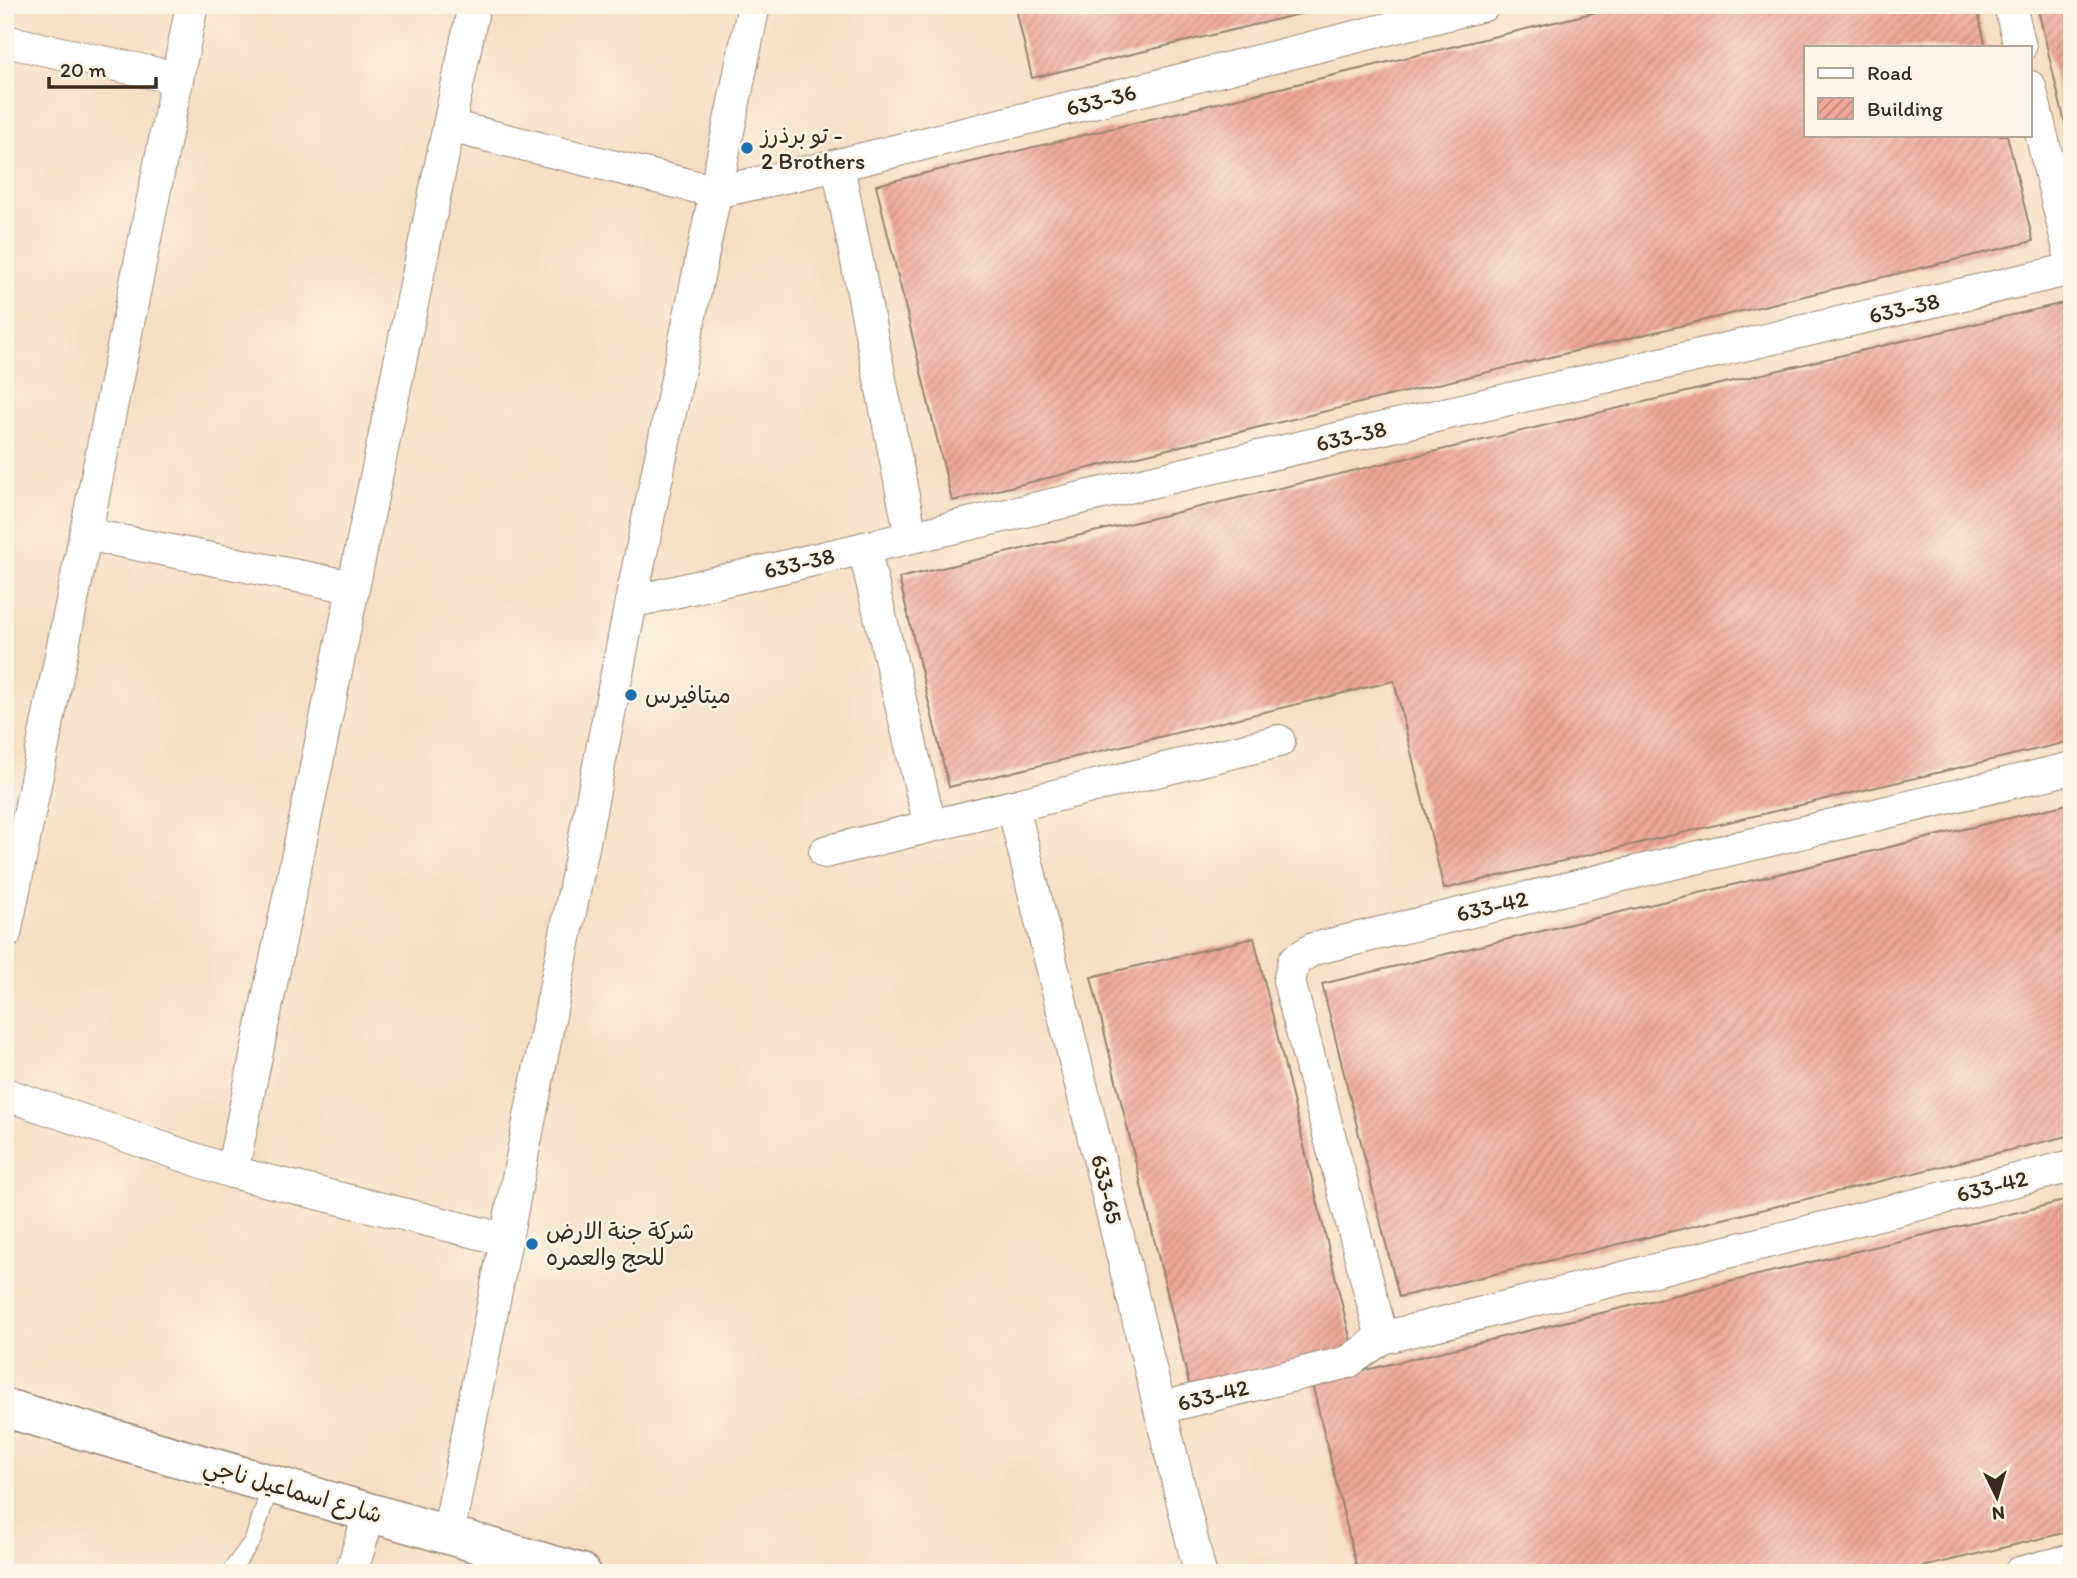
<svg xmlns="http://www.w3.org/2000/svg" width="2077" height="1578" font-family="Itim,'Playpen Sans Arabic',sans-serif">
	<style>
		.building { fill: url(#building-hatch) }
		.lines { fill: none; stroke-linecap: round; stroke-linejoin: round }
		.lane-casing { stroke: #988470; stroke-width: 18 }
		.street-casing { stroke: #988470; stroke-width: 34 }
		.secondary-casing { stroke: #988470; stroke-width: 41 }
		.lane { stroke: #fff; stroke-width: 16 }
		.street { stroke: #fff; stroke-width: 32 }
		.secondary { stroke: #fff; stroke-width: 38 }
		.poi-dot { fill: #1f6fb2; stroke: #fcf5e5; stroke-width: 2.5 }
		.labels { text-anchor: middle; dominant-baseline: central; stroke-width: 5; stroke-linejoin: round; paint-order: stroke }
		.street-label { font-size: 23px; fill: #3b2a1e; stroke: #fcf5e5 }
		.poi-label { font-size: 23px; fill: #3b2a1e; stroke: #fcf5e5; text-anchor: start }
	</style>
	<defs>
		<pattern id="building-hatch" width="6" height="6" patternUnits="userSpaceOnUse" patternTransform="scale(1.75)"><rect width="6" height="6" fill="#eea799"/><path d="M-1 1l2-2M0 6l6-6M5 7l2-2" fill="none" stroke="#c2887c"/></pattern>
	</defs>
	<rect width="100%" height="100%" fill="#fcf5e5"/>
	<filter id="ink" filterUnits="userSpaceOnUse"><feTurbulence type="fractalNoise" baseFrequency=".0143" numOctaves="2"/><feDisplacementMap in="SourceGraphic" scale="14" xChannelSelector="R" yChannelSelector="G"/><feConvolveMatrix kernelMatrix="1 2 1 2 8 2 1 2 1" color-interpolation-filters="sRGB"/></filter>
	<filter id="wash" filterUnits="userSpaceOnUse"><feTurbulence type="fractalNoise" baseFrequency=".00686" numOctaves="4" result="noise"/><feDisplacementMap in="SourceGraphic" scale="28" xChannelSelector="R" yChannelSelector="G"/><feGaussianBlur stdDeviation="1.57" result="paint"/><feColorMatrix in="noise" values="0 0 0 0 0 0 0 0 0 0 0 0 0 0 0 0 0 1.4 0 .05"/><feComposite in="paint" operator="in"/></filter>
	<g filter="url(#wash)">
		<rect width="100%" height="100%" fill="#f5dec2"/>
		<g id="blocks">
			<g class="building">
				<polygon points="1015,5 1333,5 1333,6 1032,78"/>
				<polygon points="1626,5 1976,5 1986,47 1806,47 1806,135 2007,135 2033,241 952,501 876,185"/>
				<polygon points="2037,5 2072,5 2072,149 2071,149"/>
				<polygon points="2072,301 2072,741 1444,889 1394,681 949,787 899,578"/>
				<polygon points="2072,803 2072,1135 1399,1297 1322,984"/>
				<polygon points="1254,938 1353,1350 1190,1388 1091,977"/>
				<polygon points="2072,1199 2072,1531 1898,1573 1358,1573 1312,1383"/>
			</g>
		</g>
	</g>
	<g filter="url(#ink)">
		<use href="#blocks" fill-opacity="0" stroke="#988470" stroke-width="2"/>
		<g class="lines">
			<g class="lane-casing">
				<polyline id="lane" points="229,1573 253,1540 271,1484"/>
			</g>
			<g class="street-casing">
				<g id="street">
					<polyline points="2010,5 2020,47"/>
					<polyline points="5,41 177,78"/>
					<polyline points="2030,87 2072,262"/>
					<polyline points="449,126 717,192 838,165 1484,5"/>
					<polyline points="838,165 911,537"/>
					<polyline points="85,534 353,587"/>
					<polyline points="864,548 930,826"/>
					<polyline points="631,602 2072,269"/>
					<polyline points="2072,768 1313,949 1294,961 1289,981 1382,1338 2072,1166"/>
					<polyline points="1013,806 1200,1573"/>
					<polyline points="825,852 1279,741"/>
					<polyline points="5,934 192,5"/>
					<polyline points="5,1094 232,1172 504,1239"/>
					<polyline points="232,1172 474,5"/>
					<polyline points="1160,1408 1348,1362 1382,1338"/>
					<polyline points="448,1535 631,602 754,5"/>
					<polyline points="351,1573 370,1512"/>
					<polyline points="2019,1573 2072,1560"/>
				</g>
			</g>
			<g class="secondary-casing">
				<polyline id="secondary" points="5,1408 581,1573"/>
			</g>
			<use href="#lane" class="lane"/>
			<use href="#street" class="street"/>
			<use href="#secondary" class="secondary"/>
		</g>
	</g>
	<g class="poi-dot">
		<circle cx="747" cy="148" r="7"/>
		<circle cx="631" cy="695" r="7"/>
		<circle cx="532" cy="1244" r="7"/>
	</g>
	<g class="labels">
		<g class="street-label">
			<text transform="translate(1101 100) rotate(-14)">633-36</text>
			<text transform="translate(1904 308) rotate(-13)">633-38</text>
			<text transform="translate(1351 436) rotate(-13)">633-38</text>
			<text transform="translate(799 563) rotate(-13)">633-38</text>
			<text transform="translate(1492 906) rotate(-13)">633-42</text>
			<text transform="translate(1992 1186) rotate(-14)">633-42</text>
			<text transform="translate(1107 1189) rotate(76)">633-65</text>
			<text transform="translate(1213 1395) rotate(-14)">633-42</text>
			<text transform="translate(293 1490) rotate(16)">شارع اسماعيل ناجي</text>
		</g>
		<g class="poi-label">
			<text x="761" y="135">تو برذرز -<tspan x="761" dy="26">2 Brothers</tspan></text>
			<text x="645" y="695">ميتافيرس</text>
			<text x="546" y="1231">شركة جنة الارض<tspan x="546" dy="26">للحج والعمره</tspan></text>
		</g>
	</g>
	<rect width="2077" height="1578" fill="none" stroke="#fcf5e5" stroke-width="28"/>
	<rect x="1804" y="46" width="228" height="91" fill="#fcf5e5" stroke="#afa495" stroke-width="2"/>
	<rect x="1818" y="68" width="35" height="10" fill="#ffffff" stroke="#afa495" stroke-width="2"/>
	<text x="1867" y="80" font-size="21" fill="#3b2a1e">Road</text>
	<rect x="1818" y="98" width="35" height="21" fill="url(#building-hatch)" stroke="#afa495" stroke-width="2"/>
	<text x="1867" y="116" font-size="21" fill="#3b2a1e">Building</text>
	<g transform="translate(1997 1497) rotate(175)" stroke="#fcf5e5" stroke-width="5" paint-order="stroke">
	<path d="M0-5L12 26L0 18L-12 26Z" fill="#3b2a1e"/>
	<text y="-10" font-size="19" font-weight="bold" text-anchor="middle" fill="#3b2a1e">N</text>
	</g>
	<path d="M49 77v10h107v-10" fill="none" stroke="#3b2a1e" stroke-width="3.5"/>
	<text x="60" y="77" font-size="21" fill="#3b2a1e" stroke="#fcf5e5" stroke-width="5" paint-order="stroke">20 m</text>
</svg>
